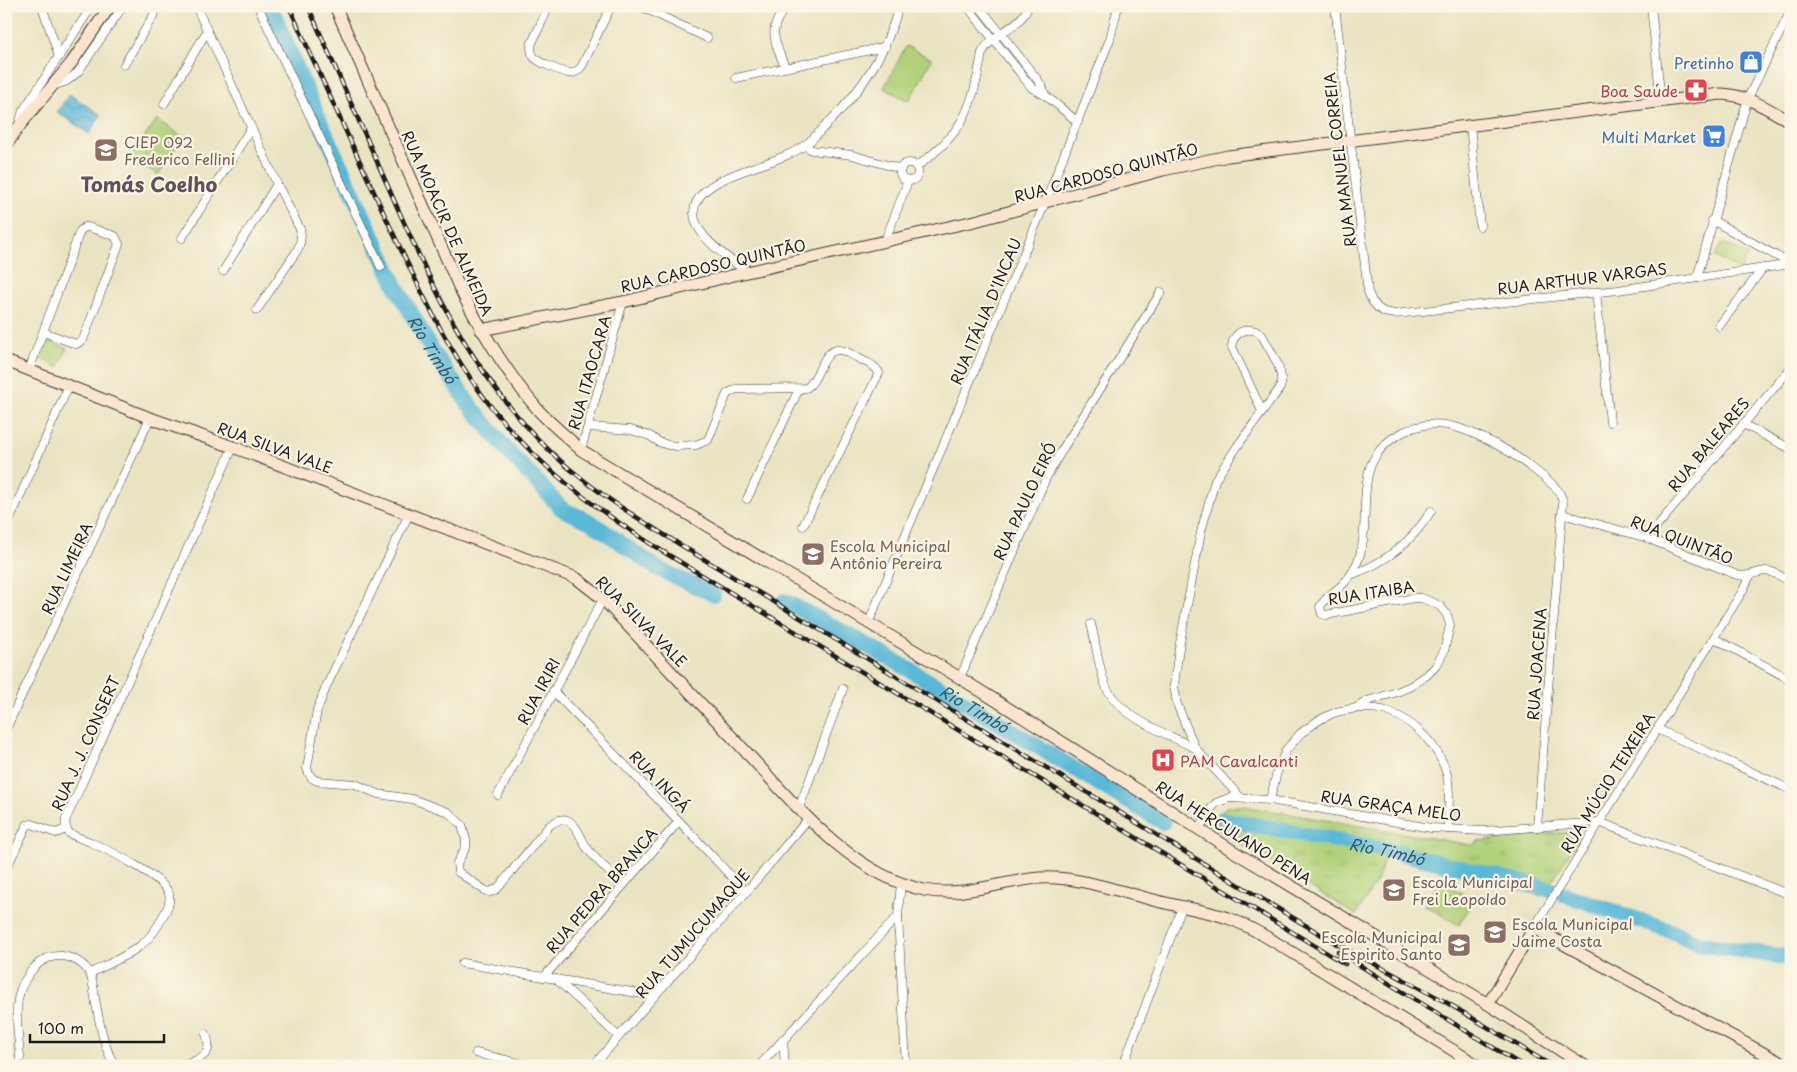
<svg xmlns="http://www.w3.org/2000/svg" width="1797" height="1072" font-family="'Playpen Sans',sans-serif">
	<style>
		.green { fill: #b1d27a; stroke: #66774b }
		.park { fill: url(#park-tufts); stroke: #66774b }
		.water { fill: url(#water-waves); stroke: #3a6a7a }
		.lines { fill: none; stroke-linecap: round; stroke-linejoin: round }
		.river { stroke: #58b8d7; stroke-width: 16 }
		.street-casing { stroke: #3b3a35; stroke-width: 9 }
		.secondary-casing { stroke: #3b3a35; stroke-width: 13 }
		.street { stroke: #fff; stroke-width: 8 }
		.secondary { stroke: #fbe5cf; stroke-width: 11 }
		.rail-casing { stroke: #1c1c1c; stroke-width: 4.5 }
		.rail { stroke: #fcf5e5; stroke-width: 2.5; stroke-dasharray: 8; stroke-linecap: butt }
		.labels { text-anchor: middle; dominant-baseline: central; stroke-width: 4.5; stroke-linejoin: round; paint-order: stroke }
		.shop-label { font-size: 15px; fill: #366cbe; stroke: #fcf5e5; text-anchor: end }
		.health-label { font-size: 15px; fill: #be3a42; stroke: #fcf5e5; text-anchor: end }
		.education-label { font-size: 15px; fill: #785e54; stroke: #fcf5e5; text-anchor: start }
		.street-label { font-size: 15px; fill: #1c1c1c; stroke: #fcf5e5 }
		.water-label { font-size: 16px; font-style: italic; fill: #345a67; stroke: #fcf5e5 }
		.district-label { font-size: 20px; font-weight: bold; fill: #62505c; stroke: #fcf5e5 }
	</style>
	<defs>
		<pattern id="park-tufts" width="24" height="20" patternUnits="userSpaceOnUse" patternTransform="scale(1.25)"><rect width="24" height="20" fill="#b1d27a"/><path d="M3 7l-1-3M5 7V3M7 7l1-3M15 17l-1-3M17 17v-4M19 17l1-3" fill="none" stroke="#98b469"/></pattern>
		<pattern id="water-waves" width="16" height="10" patternUnits="userSpaceOnUse" patternTransform="scale(1.25)"><rect width="16" height="10" fill="#58b8d7"/><path d="M0 5q4-4 8 0t8 0" fill="none" stroke="#4895ae"/></pattern>
	</defs>
	<rect width="100%" height="100%" fill="#fcf5e5"/>
	<filter id="ink" filterUnits="userSpaceOnUse"><feTurbulence type="fractalNoise" baseFrequency=".02" numOctaves="2"/><feDisplacementMap in="SourceGraphic" scale="10" xChannelSelector="R" yChannelSelector="G"/><feConvolveMatrix kernelMatrix="1 2 1 2 8 2 1 2 1" color-interpolation-filters="sRGB"/></filter>
	<filter id="wash" filterUnits="userSpaceOnUse"><feTurbulence type="fractalNoise" baseFrequency=".0096" numOctaves="4" result="noise"/><feDisplacementMap in="SourceGraphic" scale="20" xChannelSelector="R" yChannelSelector="G"/><feGaussianBlur stdDeviation="1.12" result="paint"/><feColorMatrix in="noise" values="0 0 0 0 0 0 0 0 0 0 0 0 0 0 0 0 0 1.4 0 .05"/><feComposite in="paint" operator="in"/></filter>
	<g filter="url(#wash)">
		<rect width="100%" height="100%" fill="#ebe4c3"/>
		<g class="green">
			<polygon points="906,46 932,59 909,101 884,88"/>
			<polygon points="157,119 183,137 158,175 131,157"/>
			<polygon points="1722,242 1748,255 1740,270 1715,257"/>
			<polygon points="45,339 67,348 59,367 37,358"/>
			<polygon points="1440,880 1474,900 1459,925 1425,905"/>
		</g>
		<polygon class="park" points="1234,806 1243,806 1471,845 1475,844 1478,841 1570,832 1575,833 1578,838 1576,844 1542,896 1386,853 1378,879 1356,915 1218,830 1216,818 1226,807"/>
		<polygon class="water" points="69,94 101,115 89,134 57,112"/>
		<g class="lines">
			<g class="river">
				<path id="s1" d="M270,6L317,115L396,286L433,352L469,404L507,450L562,509L591,522L658,569L713,594"/>
				<path id="s2" d="M784,601C914,667 1037,748 1163,822"/>
				<path id="s3" d="M1222,819L1383,849L1550,889"/>
				<polyline points="1563,894 1676,933 1700,944 1791,958"/>
			</g>
		</g>
	</g>
	<g filter="url(#ink)">
		<g class="lines">
			<g class="street-casing">
				<g id="street">
					<polyline points="42,6 59,57"/>
					<path d="M196,6L277,184L300,229C302,237 301,242 298,249L257,310"/>
					<polyline points="258,6 381,267"/>
					<path d="M549,6L531,45C531,49 531,54 534,57C537,62 562,72 568,73C574,74 579,70 582,66L611,6"/>
					<polyline points="640,6 707,38"/>
					<polyline points="967,6 1032,88 1045,95 1078,122"/>
					<polyline points="979,6 1037,79 1043,88 1045,95"/>
					<polyline points="1335,6 1368,292 1372,301 1378,308 1384,312 1395,314 1618,290 1791,264"/>
					<polyline points="1651,6 1661,102"/>
					<polyline points="124,65 159,6"/>
					<path d="M785,67C775,42 766,29 787,6"/>
					<polyline points="736,78 885,47"/>
					<polyline points="53,86 67,81 78,72 123,6"/>
					<polyline points="164,104 207,31"/>
					<polyline points="19,124 23,111 92,6"/>
					<polyline points="1470,125 1480,226"/>
					<polyline points="805,146 812,150 852,155 901,169"/>
					<circle cx="909" cy="172" r="9"/>
					<path d="M916,167C964,133 972,109 982,53C992,32 1022,28 1028,6"/>
					<polyline points="1712,220 1791,264"/>
					<polyline points="182,238 251,128"/>
					<polyline points="885,241 908,181"/>
					<polyline points="223,271 277,184"/>
					<path d="M747,272C729,258 684,231 696,203C709,172 778,166 805,145C813,140 820,131 827,124C862,91 886,54 899,6"/>
					<polyline points="1697,278 1748,98 1791,10"/>
					<polyline points="1596,292 1610,422"/>
					<polyline points="1719,326 1763,268"/>
					<polyline points="29,370 80,231 85,227 88,227 115,236 119,244 83,340 76,344 43,332"/>
					<polyline points="1743,424 1791,449"/>
					<path d="M588,427L631,430L650,436L659,442L668,445L677,446L696,445L708,440L727,394L736,389H743L806,388C820,381 822,343 844,351C849,352 853,356 858,358C865,362 876,365 879,373L803,526"/>
					<polyline points="581,450 623,302"/>
					<polyline points="747,499 799,389"/>
					<path d="M409,514L327,685L317,710L307,768C309,775 311,779 318,781L355,784L378,794L412,799L448,812L462,825L466,840V847L457,863L458,872L486,891L490,892L497,889L549,826C554,822 561,817 567,820C576,824 581,837 585,845C595,860 610,872 623,885"/>
					<path d="M1562,514L1647,538L1737,575C1748,578 1754,572 1765,571C1773,570 1783,578 1791,582"/>
					<polyline points="6,528 69,385"/>
					<polyline points="1647,538 1791,368"/>
					<path d="M1353,574C1387,562 1412,542 1431,511"/>
					<polyline points="868,624 1045,203 1110,39 1118,6"/>
					<path d="M1091,624C1096,643 1098,665 1105,684C1117,717 1166,733 1195,748"/>
					<polyline points="1714,638 1791,680"/>
					<polyline points="960,678 1046,478 1062,450 1161,292"/>
					<polyline points="553,691 679,821 746,892"/>
					<path d="M1358,708C1369,708 1381,708 1392,713C1417,724 1440,748 1447,775C1451,792 1448,812 1448,829"/>
					<polyline points="6,729 150,418"/>
					<polyline points="1657,729 1791,790"/>
					<polyline points="498,795 603,599"/>
					<path d="M1241,798L1195,748L1177,704L1174,685L1179,648L1201,532L1215,480L1241,441L1280,388C1286,371 1269,350 1262,335C1250,324 1232,332 1232,347L1262,411"/>
					<path d="M1270,800L1277,772L1286,750L1301,733L1319,720L1336,712L1356,708L1367,701L1397,692L1411,686L1427,675L1436,666L1444,651L1450,625L1447,615L1440,606L1422,598H1414L1326,615L1322,614L1320,607C1325,597 1333,593 1341,586C1350,578 1355,569 1359,558C1368,531 1362,502 1368,475C1371,460 1381,446 1393,438C1431,412 1462,427 1499,446C1511,452 1553,482 1559,492C1561,495 1562,499 1563,503L1537,827"/>
					<polyline points="799,808 843,689"/>
					<polyline points="1199,829 1210,810 1216,803 1229,798 1270,800 1431,828 1483,831 1599,822 1791,895"/>
					<polyline points="6,869 27,825 32,824 56,833 66,829"/>
					<polyline points="901,883 898,916 906,1066"/>
					<polyline points="1534,928 1742,592 1750,576"/>
					<polyline points="462,963 655,996"/>
					<path d="M89,974C106,965 125,957 140,946C149,939 158,927 163,916C167,909 171,902 169,894C164,877 108,850 90,842C84,839 75,837 69,833C65,829 65,824 66,819L233,447"/>
					<polyline points="544,977 679,821"/>
					<polyline points="556,979 619,1037"/>
					<polyline points="783,1039 785,1066"/>
					<polyline points="476,1053 531,1066"/>
					<path d="M20,1058C19,1041 16,1024 17,1008C18,984 36,954 62,956C73,957 85,964 90,974C94,983 94,995 96,1004C100,1025 104,1048 115,1066"/>
					<path d="M184,1066C202,1057 214,1055 206,1034"/>
					<polyline points="593,1066 746,892 809,818"/>
					<polyline points="759,1066 898,916"/>
					<polyline points="1123,1066 1182,907"/>
					<polyline points="1455,1066 1462,1055"/>
				</g>
			</g>
			<g class="secondary-casing">
				<g id="secondary">
					<path d="M335,6L460,289C482,332 507,374 539,411C552,425 567,437 581,450L960,678L1116,776L1233,851L1488,1004L1585,1066"/>
					<polyline points="6,146 17,129 72,62 110,6"/>
					<path d="M481,330L623,302L747,272L975,221L1163,170L1228,156L1721,94C1748,95 1768,109 1791,122"/>
					<path d="M6,361L150,418L233,447L576,578L603,599C646,645 689,691 732,737C786,793 845,873 924,890C963,898 1001,881 1040,878C1075,876 1112,889 1146,898C1173,906 1202,909 1228,918C1244,924 1260,933 1275,942L1479,1066"/>
					<polyline points="1488,1004 1534,928 1787,1066"/>
				</g>
			</g>
			<use href="#street" class="street"/>
			<use href="#secondary" class="secondary"/>
			<g class="rail-casing">
				<g id="rail">
					<path d="M289,6C321,78 354,149 387,220C425,300 457,374 519,439C561,484 610,518 662,551L1345,964"/>
					<path d="M308,6C334,65 360,123 386,182C427,275 466,364 537,438C581,485 637,518 692,552L1290,916L1337,944L1444,1001L1552,1066"/>
					<polyline points="1338,952 1523,1066"/>
				</g>
			</g>
			<use href="#rail" class="rail"/>
		</g>
	</g>
	<defs>
		<g id="shop-square" transform="scale(1.25)"><rect x="-9" y="-9" width="18" height="18" rx="4" fill="#3f7fe0" stroke="#fcf5e5"/><path d="M-5-2.5h2.3a2.7 3.5 0 0 1 5.4 0H5L5.5 6h-11ZM-1.5-2.5h3a1.5 2.3 0 0 0-3 0Z" fill="#fff"/></g>
		<g id="pharmacy-square" transform="scale(1.25)"><rect x="-9" y="-9" width="18" height="18" rx="4" fill="#e0444e" stroke="#fcf5e5"/><path d="M-2-6h4v4h4v4h-4v4h-4v-4h-4v-4h4Z" fill="#fff"/></g>
		<g id="supermarket-square" transform="scale(1.25)"><rect x="-9" y="-9" width="18" height="18" rx="4" fill="#3f7fe0" stroke="#fcf5e5"/><path d="M-6-5.5h2.5l.6 2H6L4.5 2H-2.5L-4.4-4H-6ZM-1.5 3.2a1.3 1.3 0 1 0 .1 0ZM3 3.2a1.3 1.3 0 1 0 .1 0Z" fill="#fff"/></g>
		<g id="school-square" transform="scale(1.25)"><rect x="-9" y="-9" width="18" height="18" rx="4" fill="#8d6e63" stroke="#fcf5e5"/><path d="M0-5L7-2L0 1L-7-2ZM-4 1L0 2.5L4 1V4Q0 6-4 4Z" fill="#fff"/></g>
		<g id="hospital-square" transform="scale(1.25)"><rect x="-9" y="-9" width="18" height="18" rx="4" fill="#e0444e" stroke="#fcf5e5"/><path d="M-5-5h3v3.5h4V-5h3V5h-3V1.5h-4V5h-3Z" fill="#fff"/></g>
	</defs>
	<g fill-rule="evenodd">
		<use href="#shop-square" x="1751" y="62"/>
		<use href="#pharmacy-square" x="1696" y="90"/>
		<use href="#supermarket-square" x="1714" y="136"/>
		<use href="#school-square" x="106" y="150"/>
		<use href="#school-square" x="813" y="554"/>
		<use href="#hospital-square" x="1163" y="760"/>
		<use href="#school-square" x="1394" y="890"/>
		<use href="#school-square" x="1495" y="932"/>
		<use href="#school-square" x="1459" y="945"/>
	</g>
	<g class="labels">
		<g class="shop-label">
			<text x="1734" y="62">Pretinho</text>
			<text x="1696" y="136">Multi Market</text>
		</g>
		<g class="health-label">
			<text x="1678" y="90">Boa Saúde</text>
			<text x="1180" y="760" text-anchor="start">PAM Cavalcanti</text>
		</g>
		<g class="education-label">
			<text x="124" y="141">CIEP 092<tspan x="124" dy="17">Frederico Fellini</tspan></text>
			<text x="830" y="545">Escola Municipal<tspan x="830" dy="17">Antônio Pereira</tspan></text>
			<text x="1412" y="881">Escola Municipal<tspan x="1412" dy="17">Frei Leopoldo</tspan></text>
			<text x="1512" y="923">Escola Municipal<tspan x="1512" dy="17">Jaime Costa</tspan></text>
			<text x="1442" y="936" text-anchor="end">Escola Municipal<tspan x="1442" dy="17">Espirito Santo</tspan></text>
		</g>
		<g class="street-label">
			<text transform="translate(1339 160) rotate(-97)">RUA MANUEL CORREIA</text>
			<text transform="translate(1106 172) rotate(-15)">RUA CARDOSO QUINTÃO</text>
			<text transform="translate(448 223) rotate(66)">RUA MOACIR DE ALMEIDA</text>
			<text transform="translate(713 265) rotate(-13)">RUA CARDOSO QUINTÃO</text>
			<text transform="translate(1582 278) rotate(-7)">RUA ARTHUR VARGAS</text>
			<text transform="translate(985 311) rotate(-67)">RUA ITÁLIA D'INCAU</text>
			<text transform="translate(589 372) rotate(-74)">RUA ITAOCARA</text>
			<text transform="translate(1708 444) rotate(-50)">RUA BALEARES</text>
			<text transform="translate(275 447) rotate(20)">RUA SILVA VALE</text>
			<text transform="translate(1024 501) rotate(-65)">RUA PAULO EIRÓ</text>
			<text transform="translate(1682 539) rotate(21)">RUA QUINTÃO</text>
			<text transform="translate(66 568) rotate(-65)">RUA LIMEIRA</text>
			<text transform="translate(1371 592) rotate(-9)">RUA ITAIBA</text>
			<text transform="translate(642 621) rotate(45)">RUA SILVA VALE</text>
			<text transform="translate(1536 664) rotate(-86)">RUA JOACENA</text>
			<text transform="translate(538 691) rotate(-62)">RUA IRIRI</text>
			<text transform="translate(85 743) rotate(-66)">RUA J. J. CONSERT</text>
			<text transform="translate(660 781) rotate(46)">RUA INGÁ</text>
			<text transform="translate(1607 782) rotate(-58)">RUA MÚCIO TEIXEIRA</text>
			<text transform="translate(1391 805) rotate(8)">RUA GRAÇA MELO</text>
			<text transform="translate(1234 832) rotate(32)">RUA HERCULANO PENA</text>
			<text transform="translate(601 890) rotate(-49)">RUA PEDRA BRANCA</text>
			<text transform="translate(692 933) rotate(-49)">RUA TUMUCUMAQUE</text>
		</g>
		<g class="water-label">
			<text stroke="none"><textPath href="#s1" startOffset="380">Rio Timbó</textPath></text>
			<text stroke="none"><textPath href="#s2" startOffset="219">Rio Timbó</textPath></text>
			<text stroke="none"><textPath href="#s3" startOffset="168">Rio Timbó</textPath></text>
		</g>
		<g class="district-label">
			<text x="149" y="184">Tomás Coelho</text>
		</g>
	</g>
	<rect width="1797" height="1072" fill="none" stroke="#fcf5e5" stroke-width="25"/>
	<path d="M30 1034v8h134v-8" fill="none" stroke="#1c1c1c" stroke-width="2.5"/>
	<text x="38" y="1034" font-size="15" fill="#1c1c1c" stroke="#fcf5e5" stroke-width="4" paint-order="stroke">100 m</text>
</svg>
